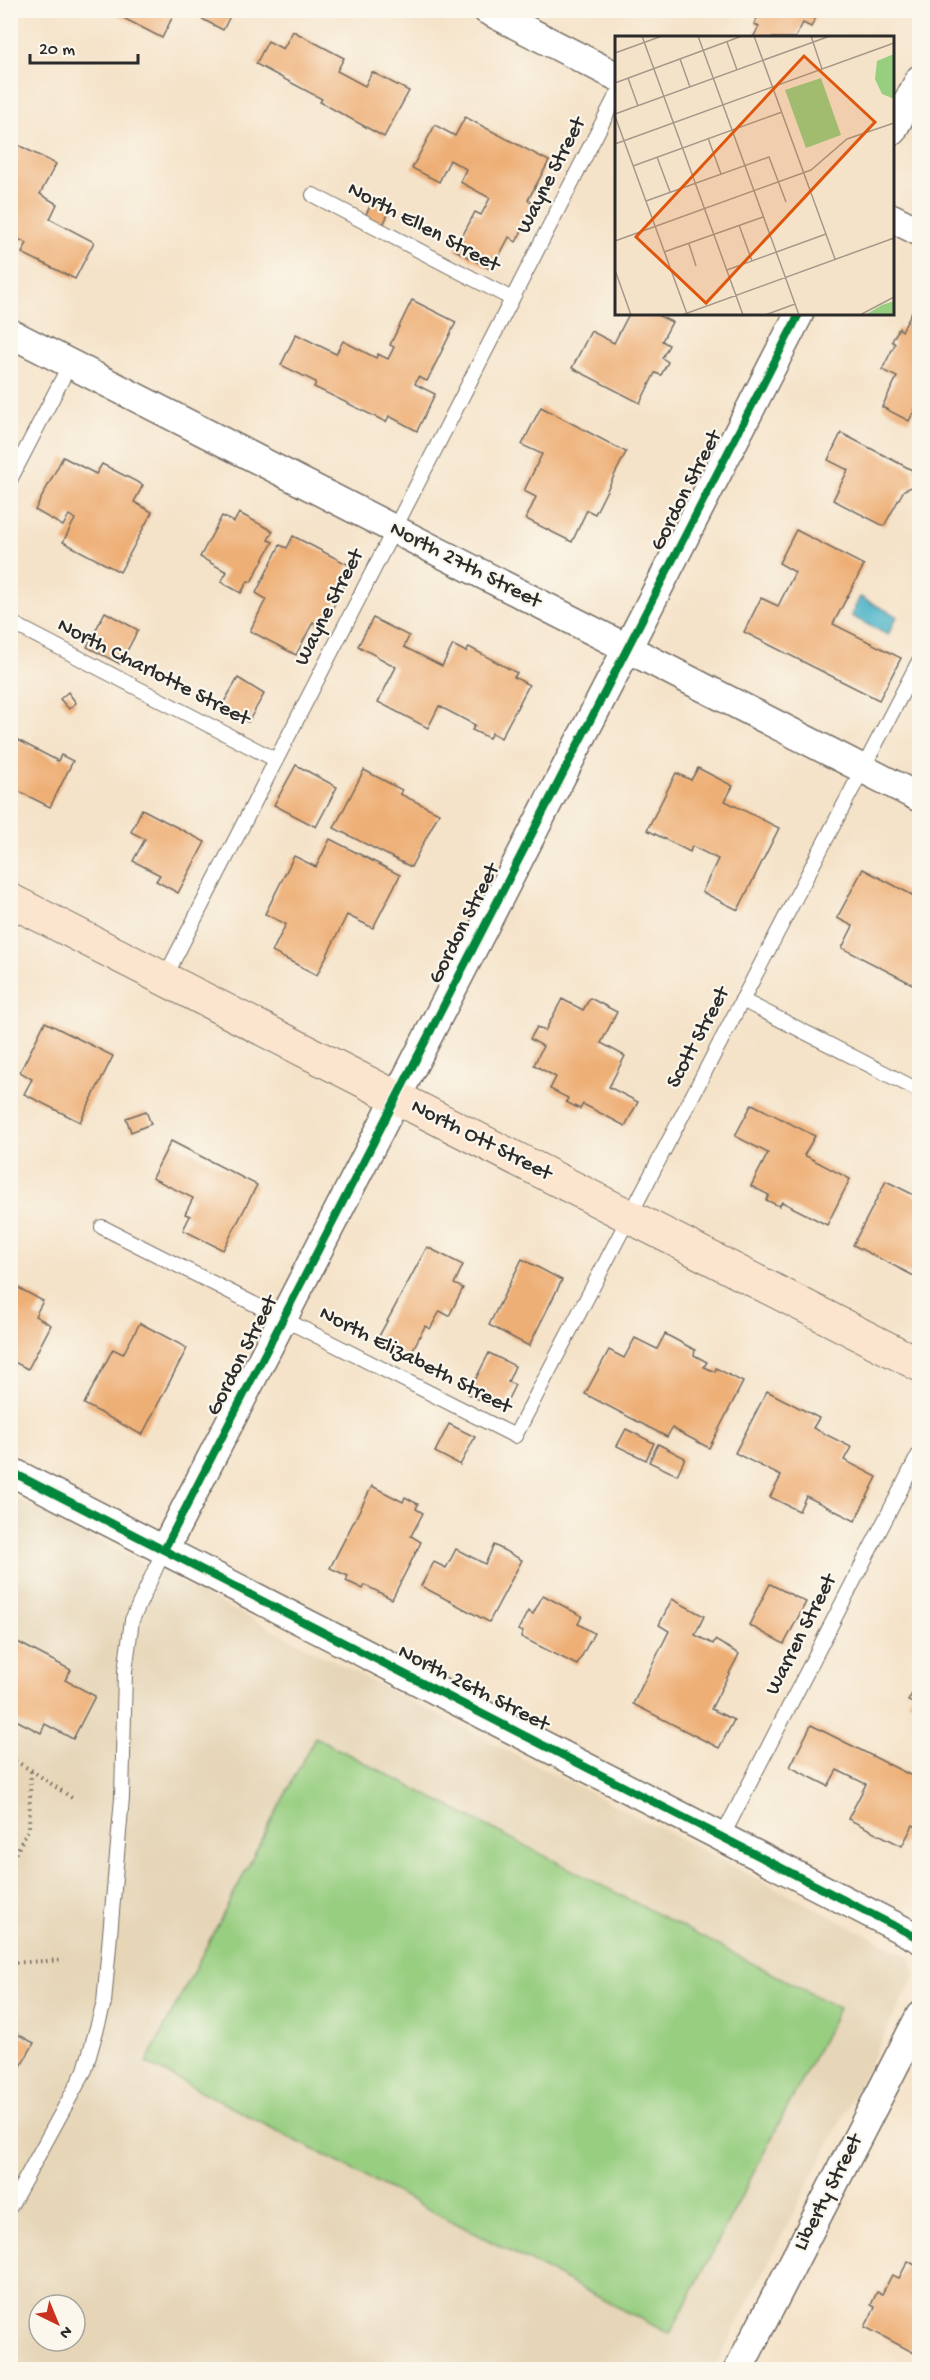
<svg xmlns="http://www.w3.org/2000/svg" width="930" height="2380" font-family="'Gochi Hand',sans-serif">
	<style>
		.built { fill: #e6d5b7; fill-rule: evenodd }
		.green { fill: #97ce80; stroke: #617c56; stroke-width: 1.5 }
		.water { fill: #4bb4c9; stroke: #3b707a; stroke-width: 1.5 }
		.building { fill: #eeaf76 }
		.lines { fill: none; stroke-linecap: round; stroke-linejoin: round }
		.lane-casing { stroke: #726b62; stroke-width: 16 }
		.street-casing { stroke: #726b62; stroke-width: 31 }
		.secondary-casing { stroke: #726b62; stroke-width: 35 }
		.path { stroke: #726b62; stroke-width: 4; stroke-dasharray: 1.5 4.5; stroke-linecap: butt }
		.lane { stroke: #fff; stroke-width: 14 }
		.street { stroke: #fff; stroke-width: 28 }
		.secondary { stroke: #fce5cf; stroke-width: 33 }
		.cycleway-casing { stroke: #fbf7ec; stroke-width: 11 }
		.cycleway { stroke: #00873e; stroke-width: 8 }
		.labels { text-anchor: middle; dominant-baseline: central; stroke-width: 4.5; stroke-linejoin: round; paint-order: stroke }
		.street-label { font-size: 22px; fill: #2b2b2b; stroke: #fbf7ec }
		.inset-road { fill: none; stroke: #a4998a; stroke-width: 1.5 }
		.view { fill: #df570e; fill-opacity: 0.15; stroke: #df570e; stroke-width: 3 }
		.inset-edge { fill: none; stroke: #2b2b2b; stroke-width: 3 }
	</style>
	<rect width="100%" height="100%" fill="#fbf7ec"/>
	<filter id="ink" filterUnits="userSpaceOnUse"><feTurbulence type="fractalNoise" baseFrequency=".0167" numOctaves="2"/><feDisplacementMap in="SourceGraphic" scale="12" xChannelSelector="R" yChannelSelector="G"/><feConvolveMatrix kernelMatrix="1 2 1 2 8 2 1 2 1" color-interpolation-filters="sRGB"/></filter>
	<filter id="wash" filterUnits="userSpaceOnUse"><feTurbulence type="fractalNoise" baseFrequency=".008" numOctaves="4" result="noise"/><feDisplacementMap in="SourceGraphic" scale="24" xChannelSelector="R" yChannelSelector="G"/><feGaussianBlur stdDeviation="1.35" result="paint"/><feColorMatrix in="noise" values="0 0 0 0 0 0 0 0 0 0 0 0 0 0 0 0 0 1.4 0 .05"/><feComposite in="paint" operator="in"/></filter>
	<g filter="url(#wash)">
		<rect width="100%" height="100%" fill="#f5e3c9"/>
		<path class="built" d="M10,1495L910,1957L915,1975L714,2369H11ZM39,2305H75V2341H39Z"/>
		<polygon class="green" points="315,1737 839,2008 670,2334 146,2063"/>
		<polygon class="water" points="860,597 897,616 888,635 851,616"/>
		<g id="blocks">
			<g class="building">
				<polygon points="108,10 176,10 162,38"/>
				<polygon points="185,10 233,10 223,30"/>
				<polygon points="761,10 812,10 818,13 811,27 803,23 795,38 753,38 759,26 754,24"/>
				<polygon points="293,31 344,58 337,71 365,86 372,72 409,91 384,137 320,102 322,99 256,64 268,41 283,49"/>
				<polygon points="465,117 549,161 528,200 536,204 516,242 509,237 492,270 455,250 475,212 481,215 490,198 460,182 466,169 450,160 439,182 412,168 435,125 455,136"/>
				<polygon points="10,141 56,164 40,194 57,204 50,219 94,242 75,279 22,253 27,243 18,239 13,248 10,247"/>
				<polygon points="373,201 390,210 383,225 365,216"/>
				<polygon points="412,300 456,322 427,381 418,377 415,384 435,394 417,431 389,416 386,422 314,387 316,382 281,365 296,334 336,354 343,341 376,358 378,354 388,359 394,347 390,345"/>
				<polygon points="916,304 920,306 920,399 909,421 882,407 897,377 882,370 895,344 892,341 899,328 902,331"/>
				<polygon points="629,314 655,314 672,322 662,341 669,345 662,358 668,362 661,375 655,373 640,403 572,368 591,331 614,343"/>
				<polygon points="541,407 626,452 595,514 587,510 572,542 526,519 536,497 524,491 542,454 522,445"/>
				<polygon points="841,433 914,471 912,473 915,481 912,487 904,490 884,526 833,500 848,470 828,460"/>
				<polygon points="63,457 96,474 102,464 143,485 134,502 152,512 120,572 63,542 75,519 69,515 63,526 35,510"/>
				<polygon points="239,513 273,531 268,540 273,542 251,582 248,581 241,593 221,582 227,572 200,557 222,516 234,522"/>
				<polygon points="796,530 864,565 833,624 901,658 879,700 744,632 761,598 778,606 795,572 779,563"/>
				<polygon points="293,536 349,565 343,577 347,579 323,627 313,622 296,655 250,631 266,599 256,593 280,545 287,548"/>
				<polygon points="105,612 138,630 120,664 87,647"/>
				<polygon points="373,618 409,636 404,647 442,666 453,645 466,652 469,647 517,673 514,677 529,685 501,738 492,733 489,738 472,730 475,725 439,706 428,728 378,702 396,667 358,646"/>
				<polygon points="238,678 264,694 248,722 221,707"/>
				<polygon points="68,692 76,703 69,709 60,699"/>
				<polygon points="10,736 58,761 61,755 73,761 50,807 10,787"/>
				<polygon points="296,765 337,787 316,827 274,805"/>
				<polygon points="698,768 733,786 725,801 779,828 738,910 702,892 718,859 692,846 690,852 647,830 676,773 691,780"/>
				<polygon points="364,770 402,790 400,794 439,813 411,867 334,828"/>
				<polygon points="142,809 205,842 178,893 156,881 160,875 133,861 145,839 131,832"/>
				<polygon points="330,839 400,875 373,928 347,915 317,975 272,952 286,924 265,914 294,856 316,867"/>
				<polygon points="863,869 920,899 920,988 842,948 853,926 837,918"/>
				<polygon points="590,998 617,1012 601,1043 625,1056 609,1087 638,1102 625,1126 583,1104 580,1109 566,1102 568,1098 550,1089 556,1077 534,1065 543,1046 530,1039 537,1027 545,1031 562,999 583,1010"/>
				<polygon points="45,1022 113,1056 80,1122 24,1094 32,1079 20,1072"/>
				<polygon points="752,1104 815,1136 804,1155 850,1179 827,1225 782,1202 779,1206 766,1200 769,1195 751,1186 768,1153 735,1136"/>
				<polygon points="146,1111 151,1124 131,1132 126,1118"/>
				<polygon points="171,1141 257,1185 223,1250 183,1230 190,1216 185,1214 193,1198 152,1178"/>
				<polygon points="886,1181 920,1198 920,1279 853,1245"/>
				<polygon points="427,1247 463,1265 454,1284 463,1288 449,1316 440,1311 430,1329 425,1326 409,1357 377,1340"/>
				<polygon points="522,1259 562,1280 529,1346 489,1325"/>
				<polygon points="15,1286 43,1301 35,1316 51,1325 28,1369 10,1360 10,1294"/>
				<polygon points="140,1323 187,1348 142,1435 84,1404 113,1349 123,1354"/>
				<polygon points="665,1334 695,1350 694,1355 707,1362 704,1367 715,1372 716,1368 743,1382 709,1448 672,1428 667,1437 585,1394 609,1350 624,1358 635,1338 657,1349"/>
				<polygon points="489,1353 515,1366 508,1382 515,1385 502,1411 468,1394"/>
				<polygon points="767,1391 819,1418 813,1428 851,1447 844,1460 877,1477 855,1521 806,1496 799,1511 770,1497 781,1476 735,1453"/>
				<polygon points="449,1424 475,1437 460,1465 435,1452"/>
				<polygon points="626,1429 654,1443 646,1460 617,1446"/>
				<polygon points="658,1444 685,1458 677,1475 649,1462"/>
				<polygon points="372,1486 403,1502 405,1497 418,1504 416,1509 423,1513 411,1536 421,1542 392,1599 365,1585 363,1589 353,1584 346,1581 348,1576 330,1568"/>
				<polygon points="494,1545 522,1560 489,1622 421,1586 434,1562 446,1568 456,1549 485,1564"/>
				<polygon points="770,1584 806,1602 784,1644 749,1625"/>
				<polygon points="543,1595 582,1616 578,1624 594,1633 577,1665 521,1637 523,1632 518,1630 528,1611 533,1614"/>
				<polygon points="672,1599 704,1616 695,1635 713,1644 715,1640 739,1654 711,1709 734,1720 719,1748 633,1704 669,1631 659,1625"/>
				<polygon points="10,1638 71,1670 65,1680 95,1696 73,1739 45,1724 41,1733 10,1717"/>
				<polygon points="920,1679 920,1706 908,1701"/>
				<polygon points="811,1725 920,1780 920,1825 918,1828 913,1825 902,1846 848,1819 866,1784 837,1770 828,1786 790,1767"/>
				<polygon points="10,2030 34,2043 12,2082 10,2081"/>
				<polygon points="908,2261 920,2268 918,2355 865,2327 875,2307 871,2305 877,2292 882,2294 892,2275 899,2278"/>
			</g>
		</g>
	</g>
	<g filter="url(#ink)">
		<use href="#blocks" fill-opacity="0" stroke="#726b62" stroke-width="1.5"/>
		<g class="lines">
			<g class="lane-casing">
				<g id="lane">
					<polyline points="313,195 512,299"/>
					<polyline points="10,480 70,364"/>
					<polyline points="10,622 276,760"/>
					<polyline points="164,979 616,96"/>
					<polyline points="742,1000 920,1091"/>
					<polyline points="102,1227 515,1436 920,659"/>
					<polyline points="722,1837 920,1452"/>
					<polyline points="10,2207 85,2070 104,2003 122,1798 125,1671 132,1620 164,1550"/>
				</g>
			</g>
			<g class="street-casing">
				<g id="street">
					<polyline points="487,10 616,76"/>
					<polyline points="892,131 920,79"/>
					<polyline points="892,218 920,232"/>
					<polyline points="10,333 920,798"/>
					<polyline points="10,1471 920,1939"/>
					<polyline points="164,1550 799,314"/>
					<polyline points="738,2370 920,2016"/>
				</g>
			</g>
			<g class="secondary-casing">
				<polyline id="secondary" points="10,900 920,1365"/>
			</g>
			<g class="path">
				<polyline points="10,1758 31,1770 72,1798"/>
				<polyline points="10,1864 29,1828 31,1770"/>
				<polyline points="10,1963 64,1960"/>
			</g>
			<use href="#lane" class="lane"/>
			<use href="#street" class="street"/>
			<use href="#secondary" class="secondary"/>
			<g class="cycleway-casing">
				<g id="cycleway">
					<polyline points="10,1471 920,1939"/>
					<polyline points="164,1550 799,314"/>
				</g>
			</g>
			<use href="#cycleway" class="cycleway"/>
		</g>
	</g>
	<g class="labels">
		<g class="street-label">
			<text transform="translate(552 176) rotate(-63)">Wayne Street</text>
			<text transform="translate(423 228) rotate(28)">North Ellen Street</text>
			<text transform="translate(687 491) rotate(-63)">Gordon Street</text>
			<text transform="translate(465 566) rotate(27)">North 27th Street</text>
			<text transform="translate(330 608) rotate(-63)">Wayne Street</text>
			<text transform="translate(153 673) rotate(27)">North Charlotte Street</text>
			<text transform="translate(465 924) rotate(-63)">Gordon Street</text>
			<text transform="translate(699 1038) rotate(-62)">Scott Street</text>
			<text transform="translate(481 1141) rotate(27)">North Ott Street</text>
			<text transform="translate(243 1356) rotate(-63)">Gordon Street</text>
			<text transform="translate(415 1361) rotate(27)">North Elizabeth Street</text>
			<text transform="translate(802 1635) rotate(-63)">Warren Street</text>
			<text transform="translate(473 1689) rotate(27)">North 26th Street</text>
			<text transform="translate(829 2193) rotate(-63)">Liberty Street</text>
		</g>
	</g>
	<g transform="translate(615 36)">
		<rect width="279" height="279" fill="#f5e3c9"/>
		<path d="M279,18V63L267,58L260,43L262,25ZM206,42L226,99L191,112L170,54ZM279,265V279H250L267,269Z" fill="#97ce80"/>
		<path class="inset-road" d="M27,0L128,279M83,0L184,279M139,0L220,223M196,0L207,33M112,6L122,34M0,17L47,0M65,23L75,51M13,42L23,70M0,47L127,0M0,78L215,0M0,80L72,278M93,102L106,138M0,108L279,7M42,121L55,156M18,130L167,76M31,165L154,121L171,166M124,189L137,225M0,205L196,134L232,103L279,87M74,208L81,230M49,216L148,181M0,234L16,279M112,234L211,198M67,279L279,202M150,279L180,268M245,279L279,261"/>
		<path class="view" d="M189,20L260,86L91,267L21,201Z"/>
		<rect width="279" height="279" class="inset-edge"/>
	</g>
	<rect width="930" height="2380" fill="none" stroke="#fbf7ec" stroke-width="36"/>
	<g transform="translate(57 2323) rotate(137)"><circle r="28" fill="#fbf7ec" stroke="#a8a59f" stroke-width="1.5"/>
	<path d="M0-4.5L10 22L0 15L-10 22Z" fill="#c8321e"/>
	<text y="-9" font-size="16" font-weight="bold" text-anchor="middle" fill="#2b2b2b">N</text>
	</g>
	<path d="M30 54v9h108v-9" fill="none" stroke="#2b2b2b" stroke-width="3"/>
	<text x="39" y="54" font-size="18" fill="#2b2b2b" stroke="#fbf7ec" stroke-width="4.5" paint-order="stroke">20 m</text>
</svg>
